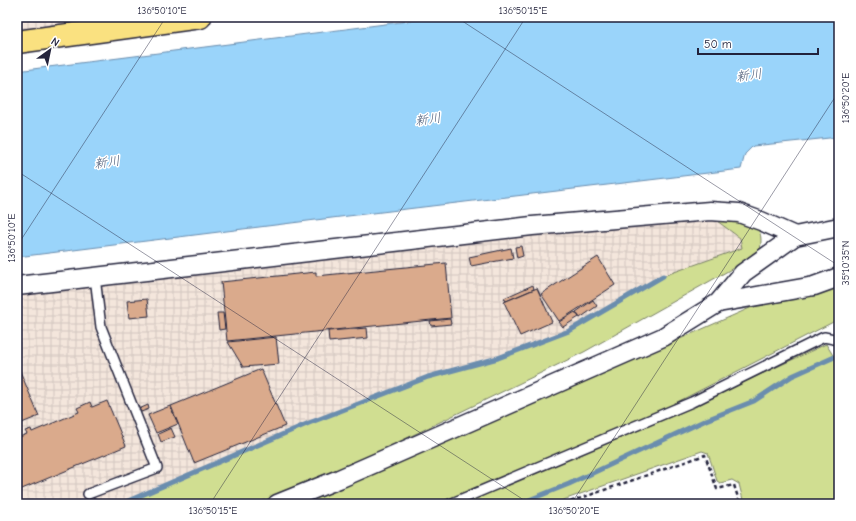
<svg xmlns="http://www.w3.org/2000/svg" width="856" height="521" font-family="'Comic Neue','Klee One',sans-serif">
	<style>
		.industrial { fill: url(#industrial-grid) }
		.green { fill: #d0de91; stroke: #798066 }
		.water { fill: #9ad4fa; stroke: #6a8dae }
		.lines { fill: none; stroke-linecap: round; stroke-linejoin: round }
		.stream { stroke: #6a8dae; stroke-width: 5 }
		.building { fill: #daaa8c; stroke: #22223b }
		.service-casing { stroke: #22223b; stroke-width: 12 }
		.minor-casing { stroke: #22223b; stroke-width: 21 }
		.primary-casing { stroke: #22223b; stroke-width: 25 }
		.path { stroke: #22223b; stroke-width: 2.5; stroke-dasharray: 4 3; stroke-linecap: butt }
		.service { stroke: #fff; stroke-width: 9 }
		.minor { stroke: #fff; stroke-width: 18 }
		.primary { stroke: #fae180; stroke-width: 22 }
		.ticks { fill: none; stroke: #22223b; stroke-width: 1; stroke-opacity: 0.45 }
		.labels { text-anchor: middle; dominant-baseline: central; stroke-width: 3; stroke-linejoin: round; paint-order: stroke }
		.water-label { font-size: 13px; font-style: italic; fill: #465774; stroke: #fff }
		.neatline { fill: none; stroke: #22223b; stroke-width: 1.5 }
		.ticks-label { font-size: 10px; text-anchor: middle; fill: #22223b }
	</style>
	<defs>
		<pattern id="industrial-grid" width="8" height="8" patternUnits="userSpaceOnUse"><rect width="8" height="8" fill="#f4e6dc"/><path d="M0 4h8M4 0v8" fill="none" stroke="#d1c5be"/></pattern>
	</defs>
	<rect width="100%" height="100%" fill="#fff"/>
	<filter id="ink" filterUnits="userSpaceOnUse"><feTurbulence type="fractalNoise" baseFrequency=".025" numOctaves="2"/><feDisplacementMap in="SourceGraphic" scale="8" xChannelSelector="R" yChannelSelector="G"/><feConvolveMatrix kernelMatrix="1 2 1 2 8 2 1 2 1" color-interpolation-filters="sRGB"/></filter>
	<g filter="url(#ink)">
		<g class="industrial">
			<polygon points="17,17 118,17 17,30"/>
			<polygon points="717,221 740,238 742,248 663,276 569,331 498,358 428,377 309,423 121,504 17,504 17,293 245,265 645,223"/>
		</g>
		<g class="green">
			<path d="M717,221C728,222 752,221 759,231C762,237 761,244 760,250L751,258L584,352L337,472L255,504H121L309,423L428,377L498,358L569,331L663,276L742,248L740,238Z"/>
			<polygon points="839,285 839,319 654,414 439,504 293,504 510,414 768,300"/>
			<polygon points="826,344 836,360 839,376 839,502 830,504 744,504 739,484 732,480 720,483 717,481 708,453 702,451 552,504 463,504 695,405"/>
		</g>
		<polygon class="water" points="440,17 839,17 839,137 753,146 745,154 741,169 348,216 17,257 17,71"/>
		<g class="lines">
			<g class="stream">
				<polyline points="121,504 309,423 428,377 498,358 569,331 663,276"/>
				<polyline points="519,504 569,484 706,420 754,401 792,376 839,355"/>
			</g>
		</g>
		<g class="building">
			<polygon points="521,246 523,256 517,258 515,247"/>
			<polygon points="511,248 513,258 471,266 469,257"/>
			<polygon points="598,257 615,285 559,321 541,294"/>
			<polygon points="446,263 451,318 227,341 221,282 316,272 316,276"/>
			<polygon points="533,285 534,289 506,301 504,298"/>
			<polygon points="537,288 552,322 520,336 504,302"/>
			<polygon points="147,299 149,316 129,318 127,301"/>
			<polygon points="593,300 597,306 580,318 576,312"/>
			<polygon points="575,312 579,317 563,327 559,322"/>
			<polygon points="217,313 223,313 225,329 219,330"/>
			<polygon points="450,319 451,324 431,326 430,321"/>
			<polygon points="367,328 368,338 329,342 328,331"/>
			<polygon points="276,337 279,364 243,367 228,342"/>
			<polygon points="17,364 39,416 17,425"/>
			<polygon points="261,369 285,426 194,463 171,406"/>
			<polygon points="107,401 126,446 17,491 17,438 27,434 25,431 31,429 32,432 79,412 77,408 90,402 92,407"/>
			<polygon points="148,405 149,409 141,412 139,409"/>
			<polygon points="170,406 178,424 156,433 148,415"/>
			<polygon points="171,428 175,437 161,442 158,434"/>
		</g>
		<g class="lines">
			<g class="service-casing">
				<g id="service">
					<polyline points="88,494 157,468 101,327 95,277"/>
					<polyline points="450,504 692,402 824,337 839,340"/>
				</g>
			</g>
			<g class="minor-casing">
				<g id="minor">
					<polyline points="17,286 532,226 710,211 739,213 761,221 795,236"/>
					<polyline points="718,303 814,286 839,277"/>
					<polyline points="277,504 339,479 663,337 718,303 743,273 795,236 839,227"/>
				</g>
			</g>
			<g class="primary-casing">
				<polyline id="primary" points="17,42 200,17"/>
			</g>
			<polyline class="path" points="564,504 705,455 717,489 734,485 740,504"/>
			<use href="#service" class="service"/>
			<use href="#minor" class="minor"/>
			<use href="#primary" class="primary"/>
		</g>
	</g>
	<path class="ticks" d="M456,17L839,266M17,171L530,504M17,246L166,17M210,504L526,17M571,504L839,91"/>
	<g class="labels">
		<g class="water-label">
			<text transform="translate(749 75) rotate(-8)">新川</text>
			<text transform="translate(428 119) rotate(-8)">新川</text>
			<text transform="translate(107 162) rotate(-8)">新川</text>
		</g>
	</g>
	<rect width="856" height="521" fill="none" stroke="#fff" stroke-width="44"/>
	<g transform="translate(50 50) rotate(33)" stroke="#ffffff" stroke-width="3" paint-order="stroke">
	<path d="M0-3L7 15L0 10L-7 15Z" fill="#22223b"/>
	<text y="-6" font-size="11" font-weight="bold" text-anchor="middle" fill="#22223b">N</text>
	</g>
	<path d="M698 48v6h120v-6" fill="none" stroke="#22223b" stroke-width="2"/>
	<text x="704" y="48" font-size="12" fill="#22223b" stroke="#ffffff" stroke-width="3" paint-order="stroke">50 m</text>
	<rect x="22" y="22" width="812" height="477" class="neatline"/>
	<g class="ticks-label">
		<text x="162" y="14">136°50'10"E</text>
		<text x="523" y="14">136°50'15"E</text>
		<text transform="translate(845 98) rotate(-90)" y="4">136°50'20"E</text>
		<text transform="translate(11 238) rotate(-90)" y="4">136°50'10"E</text>
		<text transform="translate(845 263) rotate(-90)" y="4">35°10'35"N</text>
		<text x="213" y="514">136°50'15"E</text>
		<text x="574" y="514">136°50'20"E</text>
	</g>
</svg>
